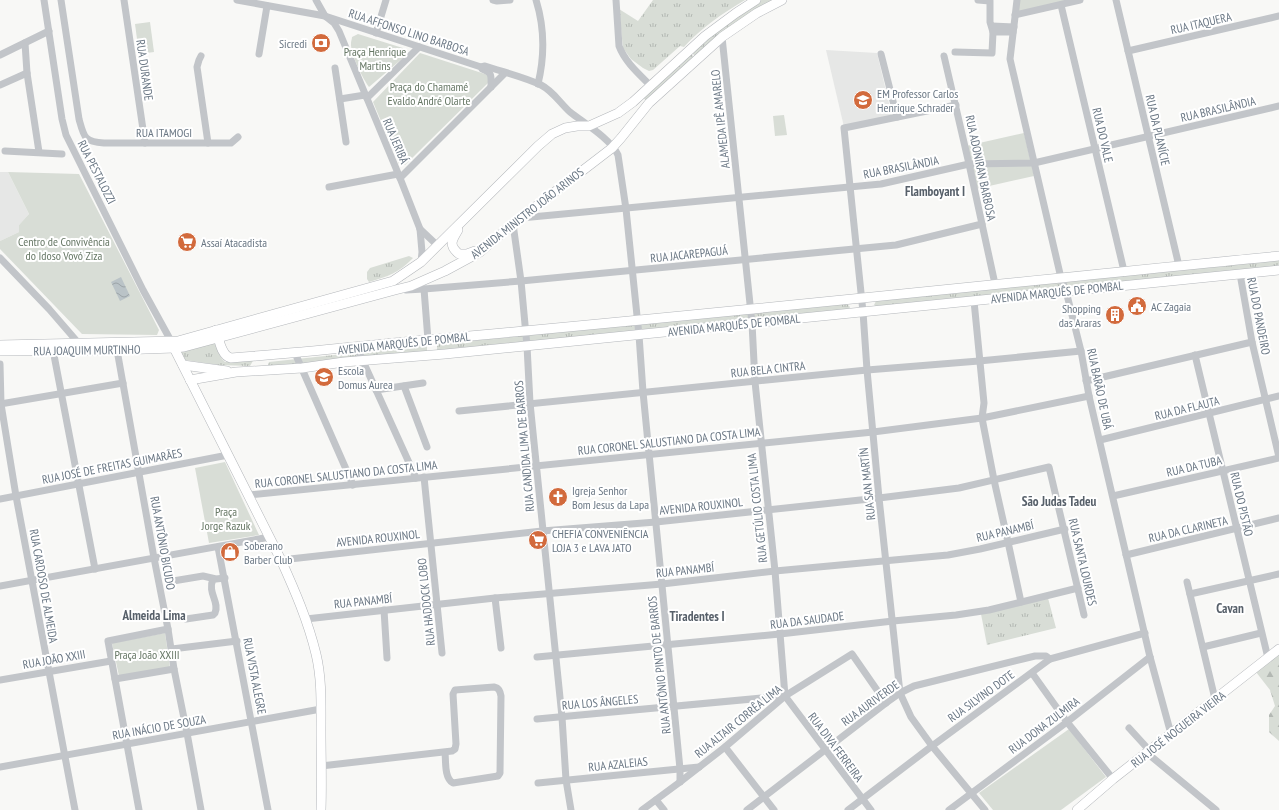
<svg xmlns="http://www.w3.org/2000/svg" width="1279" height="810" font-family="'PT Sans Narrow',sans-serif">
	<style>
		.built { fill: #e6e7e6 }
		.grass { fill: url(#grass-tufts) }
		.forest { fill: url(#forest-firs) }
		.green { fill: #d8ddd6 }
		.water { fill: url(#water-waves) }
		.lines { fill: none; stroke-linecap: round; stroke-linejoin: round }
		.major-casing { stroke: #b4b7bb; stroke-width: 10 }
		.minor { stroke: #c2c5c9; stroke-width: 7 }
		.major { stroke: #fff; stroke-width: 9 }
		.labels { text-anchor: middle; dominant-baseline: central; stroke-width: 4; stroke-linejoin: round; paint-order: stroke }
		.street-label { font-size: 12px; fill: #6a7784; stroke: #fff }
		.poi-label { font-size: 12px; fill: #6a7784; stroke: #fff; text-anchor: start }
		.park-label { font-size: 12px; fill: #667765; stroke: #fff }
		.neighbourhood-label { font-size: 13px; font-weight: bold; fill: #57606a; stroke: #fff }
	</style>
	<defs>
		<pattern id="grass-tufts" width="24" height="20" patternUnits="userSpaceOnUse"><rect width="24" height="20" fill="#d8ddd6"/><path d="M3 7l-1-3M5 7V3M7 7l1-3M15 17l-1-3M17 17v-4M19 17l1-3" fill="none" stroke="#b3b8b3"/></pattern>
		<pattern id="forest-firs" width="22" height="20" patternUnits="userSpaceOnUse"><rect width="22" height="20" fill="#d8ddd6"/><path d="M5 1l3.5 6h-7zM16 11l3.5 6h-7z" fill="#b3b8b3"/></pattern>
		<pattern id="water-waves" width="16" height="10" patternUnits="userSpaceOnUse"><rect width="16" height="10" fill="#bac3c7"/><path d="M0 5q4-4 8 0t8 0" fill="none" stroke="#9ba3a7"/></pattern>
	</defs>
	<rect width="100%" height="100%" fill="#f8f8f6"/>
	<g class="built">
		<polygon points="826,50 877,53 892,116 844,127"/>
		<polygon points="0,172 8,172 29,214 19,225 19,232 0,241"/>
	</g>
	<g class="grass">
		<path d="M653,0H745C723,13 701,28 684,47L680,46L653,70L649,71L643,68L631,59L623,48L619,9L638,21Z"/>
		<polygon points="757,0 777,0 697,58 690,51"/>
		<polygon points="689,52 696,59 647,102 642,96"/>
		<path d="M409,256L413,258C400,272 387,277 369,282L367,279V272L370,268Z"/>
		<polygon points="1279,260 1279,267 877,307 874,305 876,301"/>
		<polygon points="847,304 850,307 848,311 437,351 437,344"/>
		<polygon points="216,342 222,359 225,362 254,359 250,366 219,365 185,360 182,356 181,352 184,350"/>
		<polygon points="427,345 427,352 270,368 268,365 269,362"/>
		<polygon points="1048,598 1056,628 987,645 981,614"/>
	</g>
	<polygon class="forest" points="1279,652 1279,741 1269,732 1269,715 1275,706 1270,690 1256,672"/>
	<g class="green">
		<polygon points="1017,0 1080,0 1015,15"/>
		<polygon points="150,22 154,52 139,54 135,24"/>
		<path d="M358,34L406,49V53L403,58L369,87C363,79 350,53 351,43C351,41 352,39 352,37Z"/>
		<polygon points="420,53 485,74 488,76 489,82 405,165 399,164 373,102"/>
		<polygon points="784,115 787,135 775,136 773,116"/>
		<polygon points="1024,133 1034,176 976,189 966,146"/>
		<polygon points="8,172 79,174 159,330 157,335 82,334 0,249 0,241 19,232 19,225 29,214"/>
		<polygon points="225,462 259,535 209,543 195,468"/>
		<polygon points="165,633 170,668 119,676 112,643"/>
		<polygon points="1069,729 1106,777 1061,810 993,810 979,793"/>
	</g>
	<polygon class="water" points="121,277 130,296 120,301 111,282"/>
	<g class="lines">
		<g class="major-casing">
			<g id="major">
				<path d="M458,230C452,240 448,245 459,254H467L475,251"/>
				<path d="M216,330C219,339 221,356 231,358C296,353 361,346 426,340C710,315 995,284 1279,256"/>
				<path d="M172,344L281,560C295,591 308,621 316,654C322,679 321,705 321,731C321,757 322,783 321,810"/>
				<polyline points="0,345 178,341 393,281 421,262 538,146 552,134 565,128 577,126 589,126 618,113 633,102 705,36 736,13 756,0"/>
				<polyline points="0,351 117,350 174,348 184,347 395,290 411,286 445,271 480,252 513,224 612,148 621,138 649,103 722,37 757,13 782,0"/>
				<polyline points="183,365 227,371"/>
				<polyline points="190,380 236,372 302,368 344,362 445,354 1279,270"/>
				<polyline points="1077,810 1113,779 1279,649"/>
			</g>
		</g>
		<g class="minor">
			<polyline points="44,0 62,119 66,135 143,290 171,341"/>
			<path d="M61,0L79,119C84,137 84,142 104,143H231L238,137"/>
			<polyline points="124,0 145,143"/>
			<path d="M237,0L325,16L481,67L482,69C493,73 491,76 491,87"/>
			<polyline points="316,0 325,16 334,23 339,31 400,178 420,229 422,252 421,262"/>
			<polyline points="493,0 497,1 510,0"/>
			<path d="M536,0C545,29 545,55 538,84"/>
			<path d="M616,0L619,46C625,62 639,74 651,86"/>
			<polyline points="978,0 990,1 990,22 993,32"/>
			<polyline points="1017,0 1010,59 1061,278 1066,291 1081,351 1089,396 1150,657 1171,734"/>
			<polyline points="1116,0 1179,266"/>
			<polyline points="1061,5 1124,271"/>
			<polyline points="1015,15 1080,0"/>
			<polyline points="992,26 1014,27"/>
			<polyline points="376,33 386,0"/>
			<polyline points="722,37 752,323 755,382 775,571 785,696"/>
			<polyline points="25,43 27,73 39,152"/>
			<polyline points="1128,51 1279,16"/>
			<polyline points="955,52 992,53 993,32 1013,32"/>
			<polyline points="259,54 267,6"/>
			<polyline points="881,54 897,117"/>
			<polyline points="0,55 49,31"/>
			<polyline points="201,56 199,60 197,67 208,143"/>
			<polyline points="944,56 969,164 995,284"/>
			<path d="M481,67L485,66C503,72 524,77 541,85C553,91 560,103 570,112C584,123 611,139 618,155L626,209L639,335L643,392L680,769V782"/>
			<polyline points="335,68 346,142"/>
			<polyline points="0,85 27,73"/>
			<polyline points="367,98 419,47"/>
			<polyline points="340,99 365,95"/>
			<polyline points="956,105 844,128 863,312 867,370 879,498 900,693 911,717 932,746 985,810"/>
			<polyline points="5,151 62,154"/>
			<polyline points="400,178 505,73"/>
			<polyline points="329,187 398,174"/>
			<polyline points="521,218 881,184 969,164 1034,163 1279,106"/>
			<polyline points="513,224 521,281 527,346 530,403 562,717 566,780 571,810"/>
			<polyline points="420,229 438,246"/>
			<polyline points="0,258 49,309 81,346"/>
			<polyline points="1240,274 1252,342 1279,457"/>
			<polyline points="424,289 428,340"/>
			<polyline points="406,290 424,289 521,281 896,245 982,224"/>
			<polyline points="974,301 984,403 982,418 994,480 1008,542 1021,602"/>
			<polyline points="357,348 416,478"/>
			<polyline points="53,350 95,569"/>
			<polyline points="117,350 154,558 168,629 174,669 187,733 201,810"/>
			<polyline points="295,353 353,485"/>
			<polyline points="1195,355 1268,658"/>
			<polyline points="0,364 1,404 16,496 75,810"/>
			<polyline points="1086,381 1252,342"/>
			<polyline points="404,386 427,447"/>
			<polyline points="376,390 423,383"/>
			<polyline points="0,404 123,383"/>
			<polyline points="459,411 867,370 979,361 1081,351"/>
			<polyline points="1100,440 1279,396"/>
			<polyline points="424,477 442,653"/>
			<polyline points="249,495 873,432 982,418 1089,396"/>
			<polyline points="1113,496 1279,458"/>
			<polyline points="0,499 228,455"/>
			<polyline points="218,547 268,810"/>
			<polyline points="1126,555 1279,518"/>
			<polyline points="281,560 542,531 656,522 879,498 959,488 1049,467 1084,615"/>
			<polyline points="173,581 203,576 216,579 225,578"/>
			<polyline points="1187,582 1215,699"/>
			<polyline points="0,586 270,537"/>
			<polyline points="1190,594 1279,574"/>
			<polyline points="495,598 501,648"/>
			<polyline points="384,610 387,658"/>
			<path d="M186,619L213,615L215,613C220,602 207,593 213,579"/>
			<polyline points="306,619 495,598 662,584 775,571 948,555 980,549 1065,529"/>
			<polyline points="1203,647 1261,633"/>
			<polyline points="172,649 237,641"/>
			<polyline points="537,657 780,634 893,621 956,615 989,610 1078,588"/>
			<polyline points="1032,673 1067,722 1113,779"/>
			<polyline points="115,679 174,669"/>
			<polyline points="0,680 111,661"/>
			<polyline points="785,696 871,810"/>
			<polyline points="537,719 784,696"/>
			<polyline points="1129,728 1150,751"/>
			<polyline points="725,747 774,810"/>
			<polyline points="1147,753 1216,810"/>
			<path d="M321,766L452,751L455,749L456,744L453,694L455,690L494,687C499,688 500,691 501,696L500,773L498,776L453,783C444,778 446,761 445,752"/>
			<polyline points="0,767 321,709"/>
			<polyline points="538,783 699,767"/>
			<polyline points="656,800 664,810"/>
			<polyline points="139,810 108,641 168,629"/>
			<polyline points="642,810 680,782 725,747 785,696 852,654 886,703"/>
			<polyline points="747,810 886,703 900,693 914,686 1035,656 1046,656 1050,659"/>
			<polyline points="848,810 932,746 1050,659 1145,633"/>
			<polyline points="949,810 1067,722 1150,657"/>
		</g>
		<use href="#major" class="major"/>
	</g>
	<defs>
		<g id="bank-disc" transform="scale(1)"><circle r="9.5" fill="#d26a3c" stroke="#fff"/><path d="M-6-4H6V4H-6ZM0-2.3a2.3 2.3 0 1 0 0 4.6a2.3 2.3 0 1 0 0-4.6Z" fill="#fff"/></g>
		<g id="school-disc" transform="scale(1)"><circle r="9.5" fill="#d26a3c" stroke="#fff"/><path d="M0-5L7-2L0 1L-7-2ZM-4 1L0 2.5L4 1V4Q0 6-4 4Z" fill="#fff"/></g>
		<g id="supermarket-disc" transform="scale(1)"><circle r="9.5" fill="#d26a3c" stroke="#fff"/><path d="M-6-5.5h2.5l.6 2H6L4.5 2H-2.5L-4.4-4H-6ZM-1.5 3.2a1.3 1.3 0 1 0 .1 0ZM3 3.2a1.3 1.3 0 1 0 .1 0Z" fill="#fff"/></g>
		<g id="civic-disc" transform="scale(1)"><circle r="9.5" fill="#d26a3c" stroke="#fff"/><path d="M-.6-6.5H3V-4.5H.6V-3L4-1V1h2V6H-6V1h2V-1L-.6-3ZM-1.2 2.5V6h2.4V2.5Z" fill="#fff"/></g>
		<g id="building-disc" transform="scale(1)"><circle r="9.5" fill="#d26a3c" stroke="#fff"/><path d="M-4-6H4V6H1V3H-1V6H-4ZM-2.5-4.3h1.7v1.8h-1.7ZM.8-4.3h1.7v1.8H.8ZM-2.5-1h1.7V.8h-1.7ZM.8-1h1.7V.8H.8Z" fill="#fff"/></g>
		<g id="church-disc" transform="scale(1)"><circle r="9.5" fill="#d26a3c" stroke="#fff"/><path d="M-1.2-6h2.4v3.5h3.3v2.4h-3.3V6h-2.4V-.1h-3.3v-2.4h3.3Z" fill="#fff"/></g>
		<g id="shop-disc" transform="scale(1)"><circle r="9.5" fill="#d26a3c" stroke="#fff"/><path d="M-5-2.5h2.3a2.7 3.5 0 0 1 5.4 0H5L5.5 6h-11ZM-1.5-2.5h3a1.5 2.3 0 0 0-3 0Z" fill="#fff"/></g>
	</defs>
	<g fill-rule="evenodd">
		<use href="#bank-disc" x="321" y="43"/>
		<use href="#school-disc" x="863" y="100"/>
		<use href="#supermarket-disc" x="187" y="242"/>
		<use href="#civic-disc" x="1137" y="306"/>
		<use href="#building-disc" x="1115" y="315"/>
		<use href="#school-disc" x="324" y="377"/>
		<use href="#church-disc" x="558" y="497"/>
		<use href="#supermarket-disc" x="538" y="540"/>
		<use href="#shop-disc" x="230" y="552"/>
	</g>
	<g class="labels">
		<g class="street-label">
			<text transform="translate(1201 23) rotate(-13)">RUA ITAQUERA</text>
			<text transform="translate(409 32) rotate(18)">RUA AFFONSO LINO BARBOSA</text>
			<text transform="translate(145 70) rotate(82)">RUA DURANDE</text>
			<text transform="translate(1218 109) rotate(-13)">RUA BRASILÂNDIA</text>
			<text transform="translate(720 119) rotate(-96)">ALAMEDA IPÊ AMARELO</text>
			<text transform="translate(1158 130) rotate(77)">RUA DA PLANÍCIE</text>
			<text x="164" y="132">RUA ITAMOGI</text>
			<text transform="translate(1103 135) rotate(77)">RUA DO VALE</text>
			<text transform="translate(396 141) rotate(67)">RUA JERIBÁ</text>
			<text transform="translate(901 167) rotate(-11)">RUA BRASILÂNDIA</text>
			<text transform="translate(981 168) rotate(78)">RUA ADONIRAN BARBOSA</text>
			<text transform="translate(97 172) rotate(63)">RUA PESTALOZZI</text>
			<text transform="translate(527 213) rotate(-38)">AVENIDA MINISTRO JOÃO ARINOS</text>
			<text transform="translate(689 254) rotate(-6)">RUA JACAREPAGUÁ</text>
			<text transform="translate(1057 292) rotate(-6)">AVENIDA MARQUÊS DE POMBAL</text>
			<text transform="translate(1259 316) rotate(79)">RUA DO PANDEIRO</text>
			<text transform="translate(734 325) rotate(-6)">AVENIDA MARQUÊS DE POMBAL</text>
			<text transform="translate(404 343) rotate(-6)">AVENIDA MARQUÊS DE POMBAL</text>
			<text transform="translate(87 350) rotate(-1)">RUA JOAQUIM MURTINHO</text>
			<text transform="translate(768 369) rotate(-6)">RUA BELA CINTRA</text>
			<text transform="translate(1100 389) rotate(78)">RUA BARÃO DE UBÁ</text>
			<text transform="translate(1187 408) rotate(-14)">RUA DA FLAUTA</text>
			<text transform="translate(669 441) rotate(-6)">RUA CORONEL SALUSTIANO DA COSTA LIMA</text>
			<text transform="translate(524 446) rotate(-95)">RUA CANDIDA LIMA DE BARROS</text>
			<text transform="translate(112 466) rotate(-11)">RUA JOSÉ DE FREITAS GUIMARÃES</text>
			<text transform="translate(1194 466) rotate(-13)">RUA DA TUBA</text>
			<text transform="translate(346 474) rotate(-6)">RUA CORONEL SALUSTIANO DA COSTA LIMA</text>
			<text transform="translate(867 484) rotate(-96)">RUA SAN MARTÍN</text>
			<text transform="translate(1242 504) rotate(77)">RUA DO PISTÃO</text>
			<text transform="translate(701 506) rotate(-6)">AVENIDA ROUXINOL</text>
			<text transform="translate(757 508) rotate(-96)">RUA GETÚLIO COSTA LIMA</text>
			<text transform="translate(1188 529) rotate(-13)">RUA DA CLARINETA</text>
			<text transform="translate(1005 531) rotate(-13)">RUA PANAMBÍ</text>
			<text transform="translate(378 538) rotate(-6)">AVENIDA ROUXINOL</text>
			<text transform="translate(163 543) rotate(80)">RUA ANTÔNIO BICUDO</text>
			<text transform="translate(1083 562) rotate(77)">RUA SANTA LOURDES</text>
			<text transform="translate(685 570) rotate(-6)">RUA PANAMBÍ</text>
			<text transform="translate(44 586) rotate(80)">RUA CARDOSO DE ALMEIDA</text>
			<text transform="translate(363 601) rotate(-6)">RUA PANAMBÍ</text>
			<text transform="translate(426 602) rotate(-96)">RUA HADDOCK LOBO</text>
			<text transform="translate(807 620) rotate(-7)">RUA DA SAUDADE</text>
			<text transform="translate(54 659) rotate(-10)">RUA JOÃO XXIII</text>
			<text transform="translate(659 665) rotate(-96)">RUA ANTÔNIO PINTO DE BARROS</text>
			<text transform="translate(255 676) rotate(79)">RUA VISTA ALEGRE</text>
			<text transform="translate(981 696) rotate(-36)">RUA SILVINO DOTE</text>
			<text transform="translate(600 702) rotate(-5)">RUA LOS ÂNGELES</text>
			<text transform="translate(870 703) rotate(-36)">RUA AURIVERDE</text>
			<text transform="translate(738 721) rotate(-39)">RUA ALTAIR CORRÊA LIMA</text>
			<text transform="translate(1044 725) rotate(-37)">RUA DONA ZULMIRA</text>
			<text transform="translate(159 727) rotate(-10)">RUA INÁCIO DE SOUZA</text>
			<text transform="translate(1178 729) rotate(-38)">RUA JOSÉ NOGUEIRA VIEIRA</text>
			<text transform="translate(836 747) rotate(53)">RUA DIVA FERREIRA</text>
			<text transform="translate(618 764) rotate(-6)">RUA AZALEIAS</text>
		</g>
		<g class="poi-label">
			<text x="307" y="43" text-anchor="end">Sicredi</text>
			<text x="877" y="93">EM Professor Carlos<tspan x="877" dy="14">Henrique Schrader</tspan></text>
			<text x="201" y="242">Assaí Atacadista</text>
			<text x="1151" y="306">AC Zagaia</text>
			<text x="1101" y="308" text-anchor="end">Shopping<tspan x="1101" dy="14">das Araras</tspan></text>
			<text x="338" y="370">Escola<tspan x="338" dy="14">Domus Aurea</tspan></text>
			<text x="572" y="490">Igreja Senhor<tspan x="572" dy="14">Bom Jesus da Lapa</tspan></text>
			<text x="552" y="533">CHEFIA CONVENIÊNCIA<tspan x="552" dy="14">LOJA 3 e LAVA JATO</tspan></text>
			<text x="244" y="545">Soberano<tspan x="244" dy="14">Barber Club</tspan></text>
		</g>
		<g class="park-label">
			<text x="375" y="51">Praça Henrique<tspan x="375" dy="14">Martins</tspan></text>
			<text x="429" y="86">Praça do Chamamé<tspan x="429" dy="14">Evaldo André Olarte</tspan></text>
			<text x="64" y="241">Centro de Convivência<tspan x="64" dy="14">do Idoso Vovó Ziza</tspan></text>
			<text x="226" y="511">Praça<tspan x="226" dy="14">Jorge Razuk</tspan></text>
			<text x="147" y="654">Praça João XXIII</text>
		</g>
		<g class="neighbourhood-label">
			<text x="935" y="191">Flamboyant I</text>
			<text x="1059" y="501">São Judas Tadeu</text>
			<text x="1230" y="608">Cavan</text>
			<text x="154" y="615">Almeida Lima</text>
			<text x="697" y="616">Tiradentes I</text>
		</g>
	</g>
</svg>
